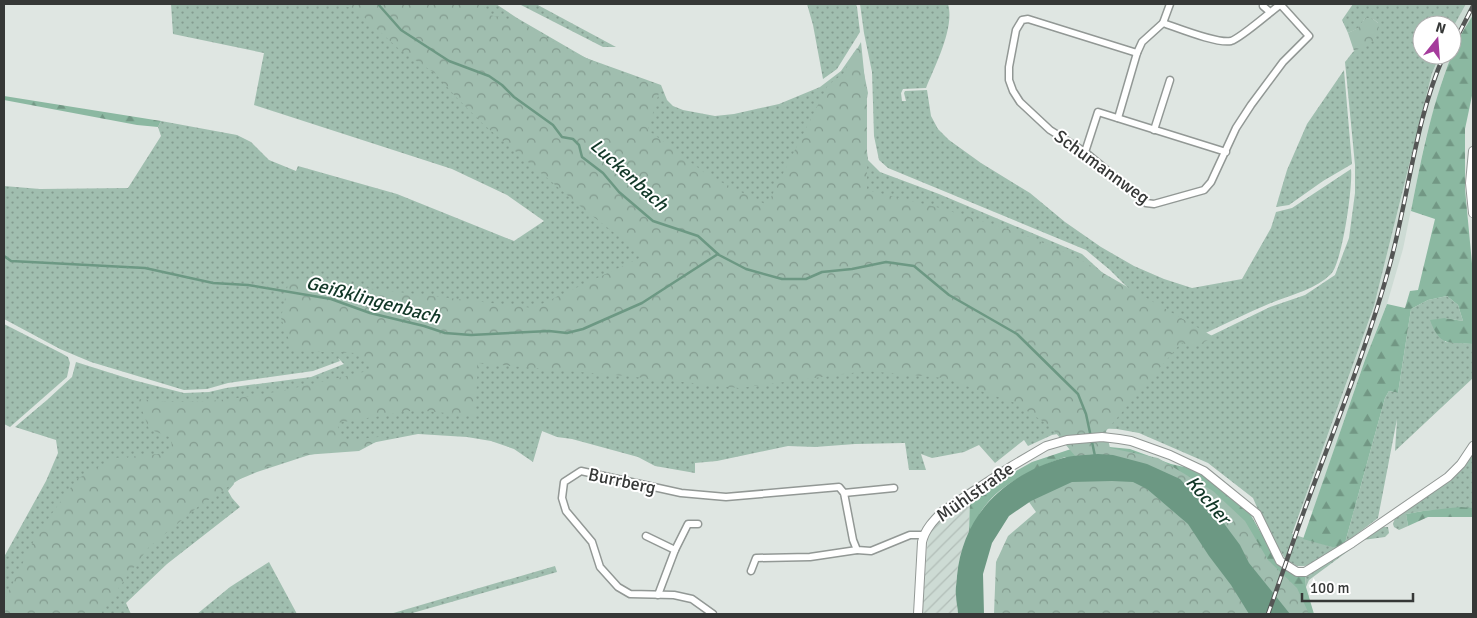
<svg xmlns="http://www.w3.org/2000/svg" width="1477" height="618" font-family="Signika,sans-serif">
	<style>
		.built { fill: #cddbd4 }
		.industrial { fill: url(#industrial-furrows) }
		.grass { fill: url(#grass-dots) }
		.forest { fill: url(#forest-firs) }
		.park { fill: url(#park-crowns) }
		.water { fill: #6c9883 }
		.lines { fill: none; stroke-linecap: round; stroke-linejoin: round }
		.stream { stroke: #6c9883; stroke-width: 2.5 }
		.minor-casing { stroke: #929895; stroke-width: 9 }
		.tertiary-casing { stroke: #929895; stroke-width: 10 }
		.minor { stroke: #fff; stroke-width: 6 }
		.tertiary { stroke: #fff; stroke-width: 8 }
		.rail-casing { stroke: #545655; stroke-width: 4.5 }
		.rail { stroke: #fff; stroke-width: 2.5; stroke-dasharray: 8; stroke-linecap: butt }
		.labels { text-anchor: middle; dominant-baseline: central; stroke-width: 4; stroke-linejoin: round; paint-order: stroke }
		.street-label { font-size: 18px; fill: #363837; stroke: #fff }
		.water-label { font-size: 19px; font-style: italic; fill: #113727; stroke: #fff }
	</style>
	<defs>
		<pattern id="industrial-furrows" width="10" height="10" patternUnits="userSpaceOnUse" patternTransform="scale(1.25)"><rect width="10" height="10" fill="#cddbd4"/><path d="M-1 1l2-2M0 10L10 0M9 11l2-2" fill="none" stroke="#b1bdb7"/></pattern>
		<pattern id="grass-dots" width="8" height="8" patternUnits="userSpaceOnUse" patternTransform="scale(1.25)"><rect width="8" height="8" fill="#a0beaf"/><path d="M2 2h.1M6 6h.1" fill="none" stroke="#839b8f" stroke-width="1.8" stroke-linecap="round"/></pattern>
		<pattern id="forest-firs" width="22" height="20" patternUnits="userSpaceOnUse" patternTransform="scale(1.25)"><rect width="22" height="20" fill="#8bb8a1"/><path d="M5 1l3.5 6h-7zM16 11l3.5 6h-7z" fill="#729784"/></pattern>
		<pattern id="park-crowns" width="20" height="18" patternUnits="userSpaceOnUse" patternTransform="scale(1.25)"><rect width="20" height="18" fill="#a0beaf"/><path d="M2 6a3 3 0 1 1 6 0M12 15a3 3 0 1 1 6 0" fill="none" stroke="#839b8f"/></pattern>
	</defs>
	<rect width="100%" height="100%" fill="#dfe6e2"/>
	<g class="built">
		<polygon points="1466,4 1473,4 1473,15 1456,43 1452,55 1452,29"/>
		<polygon points="1440,55 1452,55 1443,78 1425,141 1403,249 1387,304 1365,360 1313,511 1301,509 1374,306 1432,73"/>
	</g>
	<polygon class="industrial" points="970,497 969,534 963,546 958,566 956,594 958,614 922,614 928,536 936,519"/>
	<g class="grass">
		<path d="M171,4H496L517,18L586,58L661,85L667,100L673,106L683,110L715,116L734,114L779,104L820,87L841,71L857,48L861,58L868,93L863,118L868,160L880,172L939,194L1082,254L1174,338L1187,344L1200,341L1270,307L1305,295L1335,275L1349,238L1355,193V165L1345,62C1348,59 1350,55 1353,52C1366,40 1378,46 1378,23L1372,18H1365L1359,28L1348,33L1342,20L1353,4H1466L1452,29V25H1422V55H1440L1432,73L1374,306L1292,534L1339,549L1317,564L1304,566H1297L1286,560L1265,526L1253,498L1208,463L1139,433L1117,429L1091,428L1052,435L1028,446L1024,440L995,463L979,445L964,452L932,458L921,454L926,470H909L905,443L855,444L815,447L788,446L717,461L695,463V473L655,466L638,457L572,439L557,437L542,431L533,462L514,449L491,441L467,437L418,434L309,455L257,472L233,482L234,484L228,491L232,498L240,507L167,564L126,603L131,614H4V557L46,481L58,453L56,440L15,427L47,400L72,377L76,362L133,380L184,393L209,392L226,388L311,377L344,364L338,358L340,361L313,371L228,383L207,389L184,390L91,362L60,349L4,319V186L40,189L128,188L161,136L158,127L161,121L237,135L251,142L269,160L296,171L298,166L397,194L514,241L544,221L507,195L452,169L254,105L264,53L173,34Z"/>
		<polygon points="519,4 536,4 616,47 603,47"/>
		<polygon points="807,4 856,4 857,7 860,32 837,69 823,79 813,25"/>
		<path d="M860,4H948C955,27 935,66 926,88L903,89L901,93L902,101H906L904,93L905,91L927,90L931,116L938,129L949,140L981,163L1030,193L1065,222L1101,247L1134,266L1164,279L1192,288L1242,279L1271,228L1276,212L1292,208L1351,169C1353,187 1342,263 1331,274C1316,289 1294,294 1276,301C1248,312 1222,326 1195,338L1143,303L1110,270L1086,250L888,168L879,160L874,136L872,72L864,33Z"/>
		<polygon points="1344,70 1352,164 1323,181 1289,205 1276,207 1287,170 1307,124"/>
		<polygon points="1447,296 1458,305 1463,321 1445,318 1445,342 1473,344 1473,378 1395,451 1397,419 1378,518 1345,543 1385,398 1389,391 1398,393 1411,309 1428,300"/>
		<polygon points="4,324 61,353 68,357 70,363 67,377 10,427 4,424"/>
		<polygon points="1473,453 1473,508 1423,511 1406,514 1408,526 1399,530 1394,527 1393,524 1395,518 1456,475"/>
		<polygon points="1381,527 1388,527 1389,533 1385,537 1363,540 1309,580 1306,587 1305,576 1321,567"/>
		<polygon points="269,562 297,614 197,614 230,587"/>
		<polygon points="555,566 557,572 409,614 390,614"/>
	</g>
	<g class="forest">
		<path d="M1473,15V91L1465,129V189L1473,274V344C1448,342 1440,347 1430,320L1445,318L1463,321L1458,305L1447,296L1428,300L1411,309L1398,393L1389,391L1385,398L1345,543L1339,549L1303,539L1365,360L1387,304L1405,308L1410,291L1418,290L1435,219L1411,211C1422,155 1433,98 1456,45C1460,35 1467,25 1473,15Z"/>
		<polygon points="4,96 161,121 158,127 137,125 4,100"/>
		<path d="M1099,446L1130,449L1171,464L1193,469L1214,482L1249,512L1279,564L1288,571L1298,576H1305L1306,587L1314,614H1290L1065,457C1038,467 1003,482 985,506C978,514 974,525 969,534L970,497L1032,462L1077,447Z"/>
		<polygon points="1460,507 1473,508 1473,517 1428,517 1408,526 1406,514 1423,511"/>
	</g>
	<g class="park">
		<path d="M338,4H482L489,15L517,21L570,51L626,75L661,86L648,130L709,176L767,205L828,85L843,74L861,42L867,101V190L940,208L1017,232L1072,255L1214,337L1196,346L1181,343L1106,431L1110,448L1158,458L1213,491L1245,521L1268,560L1297,588L1309,614H994L996,562L1008,536L1036,512L1022,492L1081,463L1050,426L1015,403L944,378L867,371L739,388L626,376L478,363L475,416L416,410L337,423L342,441L387,436L359,451L304,455L249,473L199,506L149,547L106,605L101,614H4V601L37,534L77,479L115,458L171,453L172,438L149,429L138,399C152,400 166,402 180,402C246,402 312,384 376,369L356,353L293,351L281,318L289,279L533,308L644,256L586,211L483,124L455,96L436,74L400,50L355,9Z"/>
		<polygon points="1365,18 1372,18 1378,23 1378,34 1370,44 1354,51 1348,33 1358,28"/>
	</g>
	<path class="water" d="M1098,454L1113,455L1147,464L1180,479L1196,496L1211,506L1240,545L1249,563L1290,614H1249L1231,585L1209,556L1188,524L1147,489L1133,482L1112,481L1072,482L1031,501L1009,516L992,543L983,574L984,614H958C958,608 956,602 956,595C955,589 957,582 957,576C963,514 1005,475 1063,458C1074,455 1087,455 1098,454Z"/>
	<g class="lines">
		<g class="stream">
			<polyline points="378,4 401,30 449,61 489,76 502,85 514,97 553,125 562,137 573,139 579,145 582,157 603,173 619,192 653,221 698,236 719,255 746,269 782,279 806,279 822,272 852,269 886,262 914,266 949,295 1017,334 1078,394 1086,414 1095,456"/>
			<polyline points="4,256 11,261 145,268 213,283 248,285 331,299 370,313 424,326 445,333 471,335 549,331 567,333 583,329 642,303 718,254"/>
		</g>
		<g class="minor-casing">
			<g id="minor">
				<polyline points="1263,6 1270,12"/>
				<path d="M1163,23C1178,28 1217,44 1231,41C1241,38 1270,12 1281,4"/>
				<polyline points="1137,53 1028,19 1022,20 1016,30 1009,67 1009,80 1013,91 1020,102 1050,130 1085,152 1146,203 1154,204 1204,190 1211,182 1236,128 1251,105 1283,62 1309,36 1280,4"/>
				<polyline points="1118,118 1137,53 1142,42 1163,23 1170,4"/>
				<polyline points="1154,130 1170,80"/>
				<polyline points="1085,152 1098,112 1226,152"/>
				<polyline points="844,493 894,488"/>
				<polyline points="646,536 675,550 658,595"/>
				<polyline points="675,550 688,524 698,524"/>
				<polyline points="751,571 756,558 810,557 857,550"/>
				<polyline points="713,614 692,599 674,595 630,594 618,587 600,567 592,542 566,511 562,498 564,482 581,471 681,493 726,497 839,487 844,493 853,540 857,550 871,551 910,535 924,535"/>
			</g>
		</g>
		<g class="tertiary-casing">
			<g id="tertiary">
				<polyline points="1473,151 1470,183 1473,213"/>
				<path d="M918,614L922,542C925,529 934,520 943,511L1012,466L1046,446L1067,440L1102,437L1119,439L1131,441L1170,455L1204,471L1257,514L1280,561L1297,572H1305L1352,543L1448,477L1461,464L1473,446"/>
			</g>
		</g>
		<use href="#minor" class="minor"/>
		<use href="#tertiary" class="tertiary"/>
		<g class="rail-casing">
			<g id="rail">
				<polyline points="1452,47 1473,6"/>
				<path d="M1268,614C1280,581 1291,547 1303,514C1333,431 1367,349 1390,264C1409,194 1415,121 1444,55"/>
			</g>
		</g>
		<use href="#rail" class="rail"/>
	</g>
	<g class="labels">
		<g class="street-label">
			<text transform="translate(1102 167) rotate(36)">Schumannweg</text>
			<text transform="translate(622 481) rotate(12)">Burrberg</text>
			<text transform="translate(975 492) rotate(-35)">Mühlstraße</text>
		</g>
		<g class="water-label">
			<text transform="translate(629 175) rotate(42)">Luckenbach</text>
			<text transform="translate(373 300) rotate(15)">Geißklingenbach</text>
			<text transform="translate(1208 500) rotate(49)">Kocher</text>
		</g>
	</g>
	<rect width="1477" height="618" fill="none" stroke="#363837" stroke-width="10"/>
	<g transform="translate(1437 40) rotate(17)"><circle r="24" fill="#ffffff" stroke="#afafaf"/>
	<path d="M0-4L9 19L0 12L-9 19Z" fill="#a53b9c"/>
	<text y="-8" font-size="14" font-weight="bold" text-anchor="middle" fill="#363837">N</text>
	</g>
	<path d="M1302 593v8h111v-8" fill="none" stroke="#363837" stroke-width="2.5"/>
	<text x="1310" y="593" font-size="15" fill="#363837" stroke="#ffffff" stroke-width="4" paint-order="stroke">100 m</text>
</svg>
